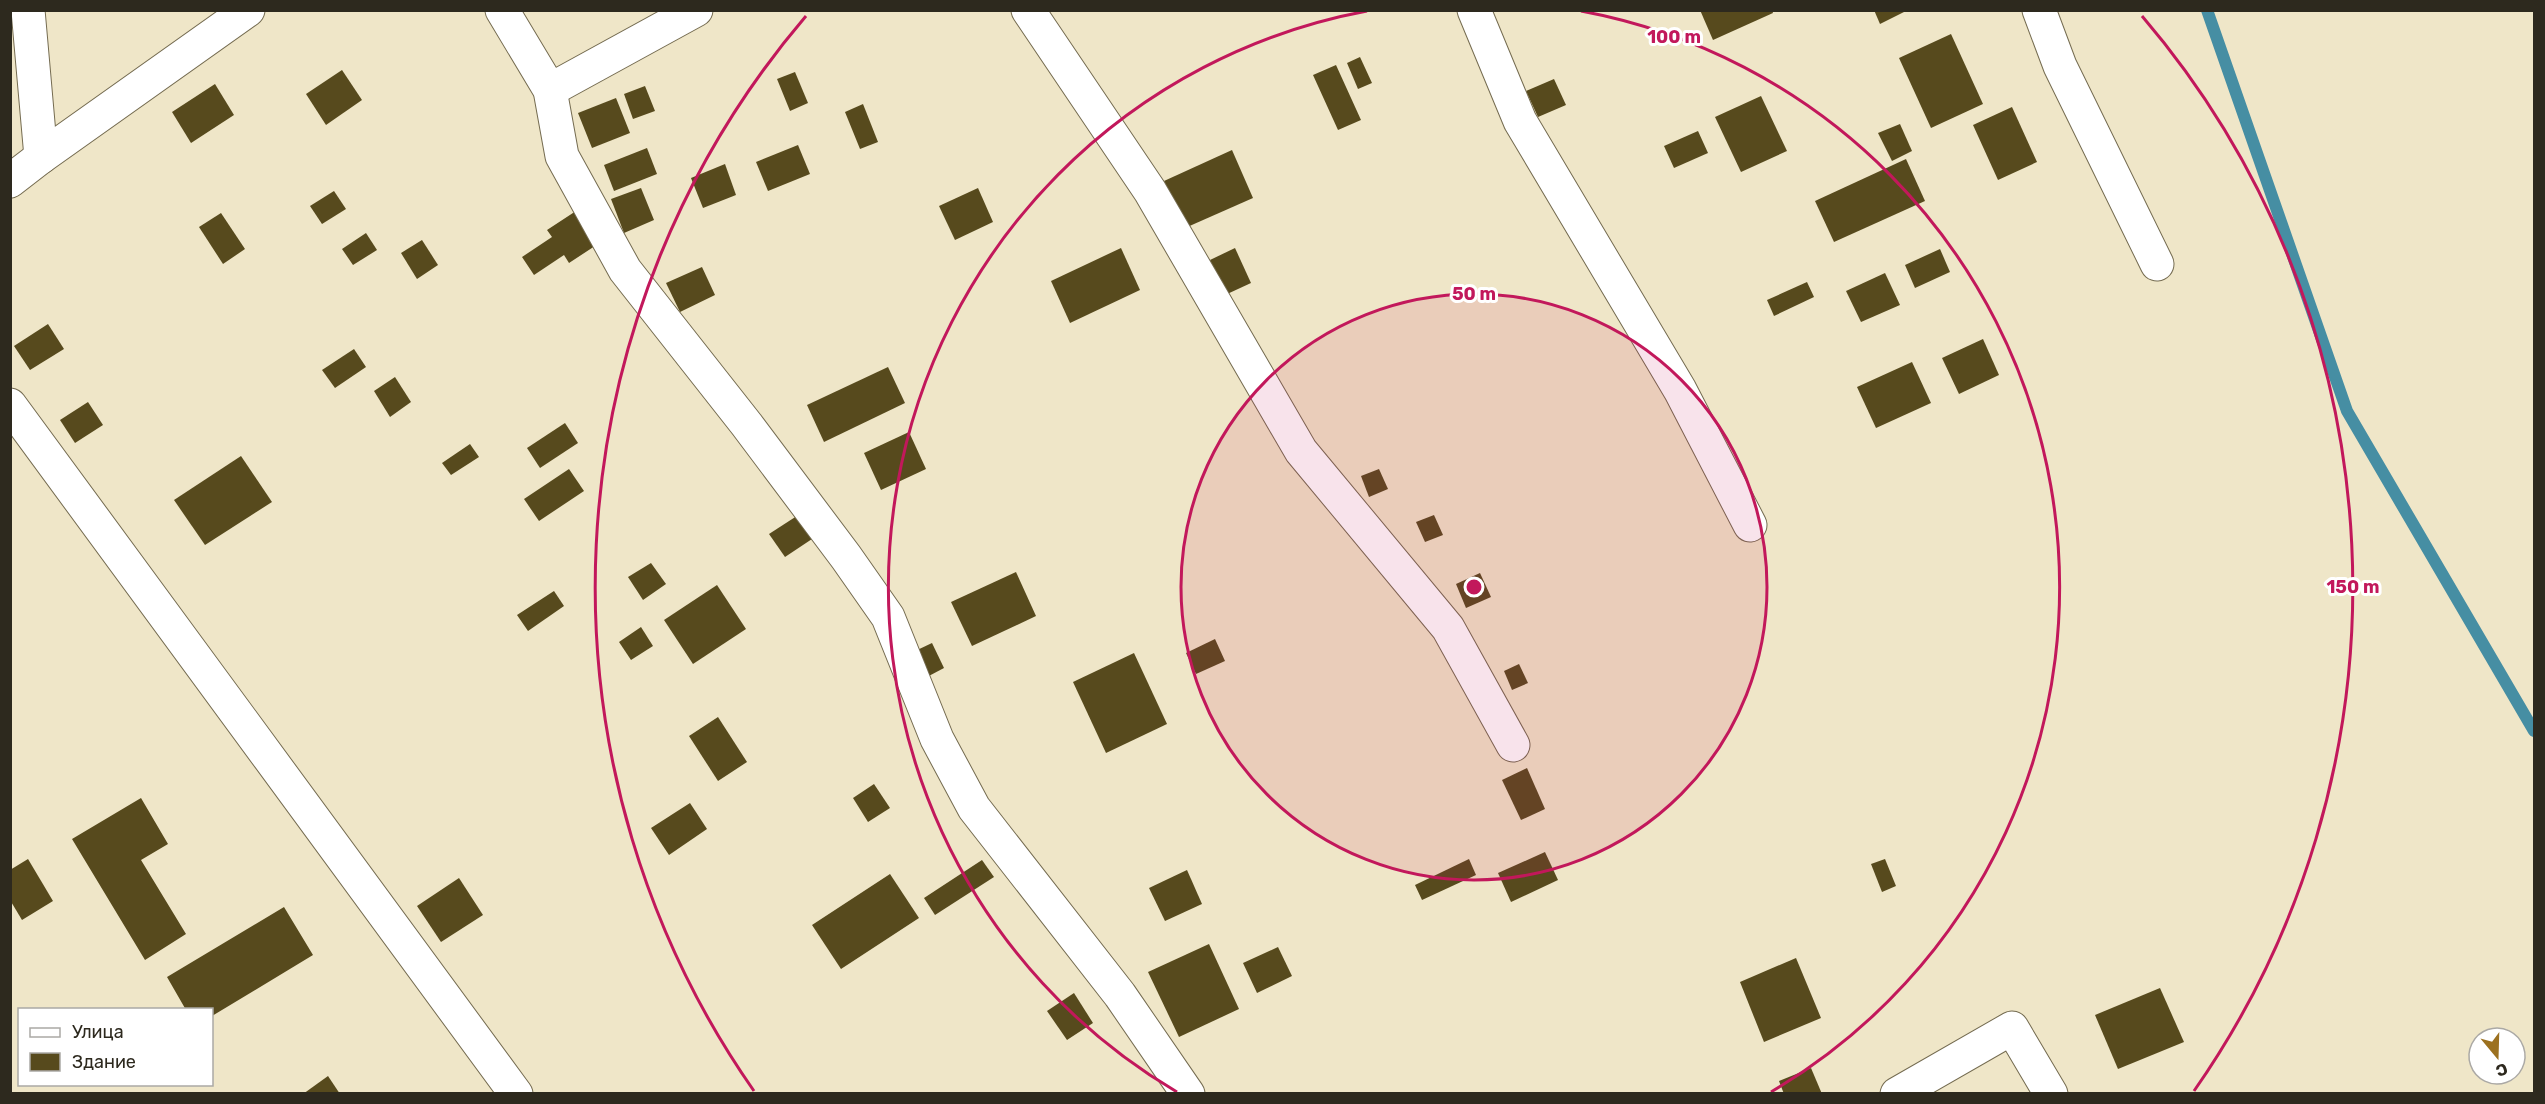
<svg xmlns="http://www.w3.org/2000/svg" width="2545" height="1104" font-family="Rubik,sans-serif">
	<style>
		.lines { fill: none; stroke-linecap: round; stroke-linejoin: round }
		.stream { stroke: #468ea3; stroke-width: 12 }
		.building { fill: #574a1d }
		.minor-casing { stroke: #746b50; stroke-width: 35 }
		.minor { stroke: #fff; stroke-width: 33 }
		.ring { fill: none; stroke: #c2185b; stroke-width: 3 }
		.centre { fill: #c2185b; stroke: #fff; stroke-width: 3 }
		.ring-label { font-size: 18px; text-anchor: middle; font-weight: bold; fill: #c2185b; stroke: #fff; stroke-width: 6; stroke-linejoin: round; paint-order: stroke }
	</style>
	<rect width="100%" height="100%" fill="#efe6c8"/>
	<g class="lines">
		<polyline class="stream" points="2207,10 2347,411 2534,731"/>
	</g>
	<g class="building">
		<polygon points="1700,10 1772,10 1773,13 1713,40"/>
		<polygon points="1874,10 1908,10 1880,24"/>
		<polygon points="1951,34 1983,104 1931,128 1899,58"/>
		<polygon points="1360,57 1372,83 1358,89 1347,63"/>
		<polygon points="1336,65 1361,120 1338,130 1313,75"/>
		<polygon points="342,70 362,100 326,125 306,94"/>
		<polygon points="795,72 808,103 790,111 777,79"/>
		<polygon points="1554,79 1566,105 1538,117 1526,91"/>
		<polygon points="215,84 234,115 191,143 172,112"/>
		<polygon points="645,86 655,111 633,119 624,94"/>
		<polygon points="1761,96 1787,151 1741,172 1715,117"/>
		<polygon points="616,98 630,133 592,148 578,113"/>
		<polygon points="863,104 878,142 860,149 845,112"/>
		<polygon points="2012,107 2037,162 1998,180 1973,125"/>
		<polygon points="1900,124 1912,151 1892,161 1878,133"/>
		<polygon points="1698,131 1708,153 1674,168 1664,146"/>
		<polygon points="798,145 810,174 768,191 756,162"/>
		<polygon points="647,148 657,174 614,191 604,165"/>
		<polygon points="1232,150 1253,198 1185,228 1164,181"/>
		<polygon points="1906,159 1925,201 1834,242 1815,201"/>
		<polygon points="725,164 736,195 703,208 691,178"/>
		<polygon points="641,188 654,220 624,233 611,199"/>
		<polygon points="978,188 993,222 955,240 939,206"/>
		<polygon points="334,191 346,209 322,224 310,206"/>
		<polygon points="576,211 598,244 569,263 564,255 534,275 522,257 552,237 547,230"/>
		<polygon points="221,213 245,249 223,264 199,227"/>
		<polygon points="366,233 377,250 353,265 342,249"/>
		<polygon points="422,240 438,265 417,279 401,253"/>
		<polygon points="1121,248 1140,290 1070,323 1051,281"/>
		<polygon points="1235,248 1251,283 1225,295 1210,260"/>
		<polygon points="1940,249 1950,272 1915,288 1905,265"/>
		<polygon points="702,267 715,295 680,312 666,283"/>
		<polygon points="1885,273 1900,305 1861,322 1846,291"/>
		<polygon points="1807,282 1814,297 1774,316 1767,300"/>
		<polygon points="48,324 64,349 30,370 14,346"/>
		<polygon points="1983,339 1999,375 1959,394 1942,358"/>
		<polygon points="354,349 366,367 335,388 322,370"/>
		<polygon points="1912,362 1931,403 1876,428 1857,387"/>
		<polygon points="888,367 905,403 824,442 807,405"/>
		<polygon points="395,377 411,402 390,417 374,391"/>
		<polygon points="88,402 103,425 75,443 60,420"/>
		<polygon points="565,423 578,443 540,468 527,448"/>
		<polygon points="909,432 926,469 881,490 864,453"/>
		<polygon points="470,444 479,457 451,475 442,463"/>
		<polygon points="241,456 272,502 205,545 174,500"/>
		<polygon points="569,469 584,491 539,521 524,499"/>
		<polygon points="1379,469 1388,489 1369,497 1361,476"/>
		<polygon points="803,512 818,535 785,557 769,534"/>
		<polygon points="1434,515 1443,535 1425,542 1416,522"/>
		<polygon points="651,563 666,584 643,600 628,577"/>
		<polygon points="1016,572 1036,616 972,646 951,602"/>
		<polygon points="1480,573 1491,597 1466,608 1456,584"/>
		<polygon points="717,585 746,629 693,664 664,620"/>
		<polygon points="554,591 564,606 528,631 517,615"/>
		<polygon points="641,627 653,646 631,660 619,642"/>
		<polygon points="1215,639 1225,661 1196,674 1186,653"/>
		<polygon points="932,643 944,668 925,678 913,652"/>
		<polygon points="1134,653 1167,724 1106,753 1073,682"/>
		<polygon points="1519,664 1528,683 1512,690 1504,671"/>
		<polygon points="718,717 747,762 718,781 689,736"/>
		<polygon points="1527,768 1545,809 1521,820 1502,780"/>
		<polygon points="874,784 890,808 868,822 853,798"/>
		<polygon points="141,798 168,844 141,860 186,934 145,960 72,839"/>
		<polygon points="690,803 707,829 669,855 651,828"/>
		<polygon points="1545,852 1558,880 1511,902 1498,873"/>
		<polygon points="28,859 53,901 22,920 10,900 10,870"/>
		<polygon points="1469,859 1476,875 1422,900 1415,885"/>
		<polygon points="1885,859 1896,886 1882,892 1871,864"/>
		<polygon points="982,860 994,877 935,915 924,898"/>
		<polygon points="1187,870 1202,904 1165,921 1149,888"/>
		<polygon points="890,874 919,918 841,969 812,925"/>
		<polygon points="459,878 483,915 441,942 417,906"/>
		<polygon points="284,907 313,955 212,1016 212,1010 186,1010 167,977"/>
		<polygon points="1209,944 1239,1009 1179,1037 1148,972"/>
		<polygon points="1278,947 1292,976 1257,993 1243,963"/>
		<polygon points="1796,958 1821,1018 1764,1042 1740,982"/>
		<polygon points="2160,988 2184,1042 2118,1069 2095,1015"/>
		<polygon points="1074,993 1093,1023 1067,1040 1047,1011"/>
		<polygon points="1811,1068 1822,1094 1784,1094 1779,1081"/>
		<polygon points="328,1076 340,1094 303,1094"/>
	</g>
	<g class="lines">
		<g class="minor-casing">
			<g id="minor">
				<polyline points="28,10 41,157"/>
				<polyline points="502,10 550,90 562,156 625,270 747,425 846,557 888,617 937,739 974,808 1120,995 1188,1094"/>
				<polyline points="1028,10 1150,191 1301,451 1448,628 1513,745"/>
				<polyline points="1474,10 1520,121 1680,390 1750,525"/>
				<polyline points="2039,10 2060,66 2157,264"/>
				<polyline points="550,90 696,10"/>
				<polyline points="10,181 41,157 248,10"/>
				<polyline points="10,405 516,1094"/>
				<polyline points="1897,1094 2012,1028 2051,1094"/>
			</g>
		</g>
		<use href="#minor" class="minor"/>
	</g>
	<circle cx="1474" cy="587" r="293" fill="#c2185b" fill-opacity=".12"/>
	<g class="ring">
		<circle cx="1474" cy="587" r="293"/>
		<path d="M1177 1092A586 586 0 0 1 1367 11M1581 11A586 586 0 0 1 1771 1092"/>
		<path d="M754 1091A879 879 0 0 1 806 16M2142 16A879 879 0 0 1 2194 1091"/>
	</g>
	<circle cx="1474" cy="587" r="9" class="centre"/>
	<g class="ring-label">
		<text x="1674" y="43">100 m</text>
		<text x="1474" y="300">50 m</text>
		<text x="2353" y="593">150 m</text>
	</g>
	<rect width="2545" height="1104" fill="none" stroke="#2d291e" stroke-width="24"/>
	<rect x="18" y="1008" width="195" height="78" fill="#ffffff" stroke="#aba9a5" stroke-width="1.5"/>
	<rect x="30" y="1028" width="30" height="9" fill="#ffffff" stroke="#aba9a5" stroke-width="1.5"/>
	<text x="72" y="1038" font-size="18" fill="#2d291e">Улица</text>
	<rect x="30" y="1053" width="30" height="18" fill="#574a1d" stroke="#aba9a5" stroke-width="1.5"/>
	<text x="72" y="1068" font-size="18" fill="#2d291e">Здание</text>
	<g transform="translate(2497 1056) rotate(161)"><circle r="28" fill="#ffffff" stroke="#aba9a5" stroke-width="1.5"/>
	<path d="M0-4.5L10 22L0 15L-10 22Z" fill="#9c711f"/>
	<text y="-9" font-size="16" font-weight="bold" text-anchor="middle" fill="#2d291e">С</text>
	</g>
</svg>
